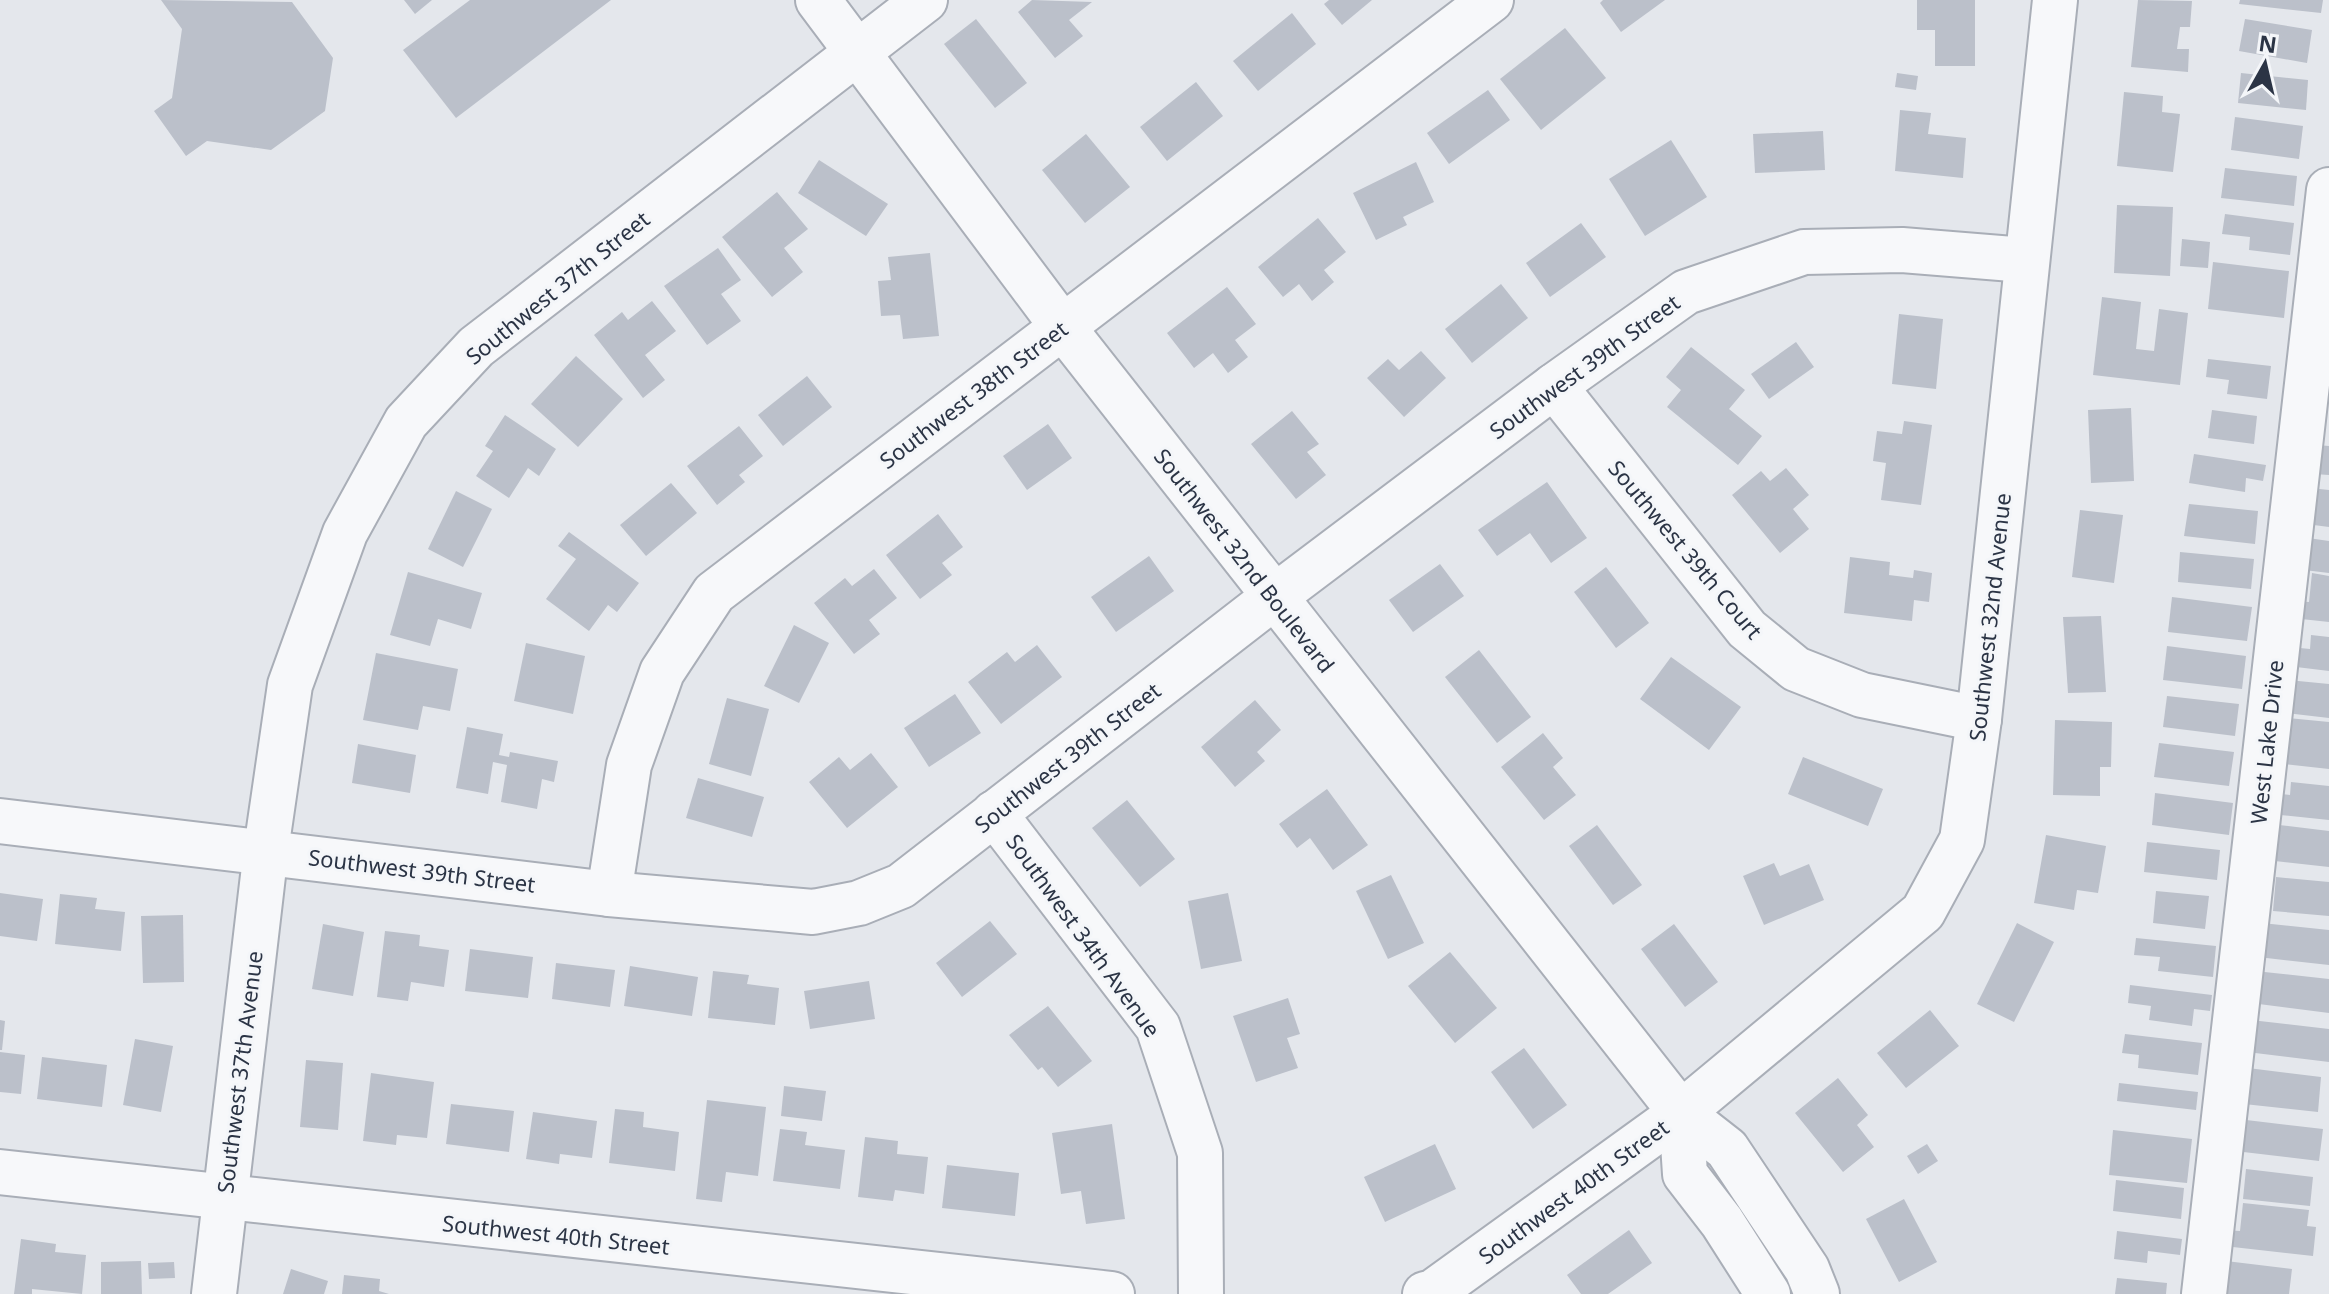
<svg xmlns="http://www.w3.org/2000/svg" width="2329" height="1294" font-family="'Noto Sans',sans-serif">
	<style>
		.building { fill: #bbc0ca }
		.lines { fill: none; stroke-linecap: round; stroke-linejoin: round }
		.minor-casing { stroke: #a9aeb7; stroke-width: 48 }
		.minor { stroke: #f7f8fa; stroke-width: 44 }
		.labels { text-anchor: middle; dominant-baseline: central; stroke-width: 6; stroke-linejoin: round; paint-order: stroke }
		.street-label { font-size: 22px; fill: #2b3445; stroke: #f4f6f9 }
	</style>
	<rect width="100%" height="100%" fill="#e4e7ec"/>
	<g class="building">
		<polygon points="161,0 292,2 333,58 325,111 271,150 207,141 186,156 154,111 172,98 182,29"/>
		<polygon points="404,0 432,0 415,14"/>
		<polygon points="470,0 611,0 456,118 403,50"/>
		<polygon points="1032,0 1092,2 1069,20 1083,36 1055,58 1018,12"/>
		<polygon points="1329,0 1372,0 1342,25 1324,4"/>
		<polygon points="1603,0 1665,0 1621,32 1600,3"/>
		<polygon points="1917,0 1975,0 1975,66 1935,66 1935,30 1917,30"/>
		<polygon points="2138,0 2192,1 2190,27 2180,27 2177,49 2189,49 2188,72 2131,67"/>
		<polygon points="2240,0 2323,0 2321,13 2239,4"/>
		<polygon points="1292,13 1316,44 1258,91 1233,61"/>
		<polygon points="976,19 1027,83 995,108 944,44"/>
		<polygon points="2245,19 2312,30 2307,63 2239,51"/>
		<polygon points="1565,28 1606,78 1541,130 1500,79"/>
		<polygon points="1897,73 1918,76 1916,90 1895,87"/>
		<polygon points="2241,73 2308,80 2306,110 2238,103"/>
		<polygon points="1196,82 1223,116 1167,161 1140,127"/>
		<polygon points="1488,90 1510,120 1449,164 1427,133"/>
		<polygon points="2124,92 2163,96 2162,112 2180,114 2173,172 2117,166"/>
		<polygon points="1900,110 1931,113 1928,134 1966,138 1963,178 1895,171"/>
		<polygon points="2235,117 2303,126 2299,159 2231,150"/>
		<polygon points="1823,131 1825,170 1755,173 1753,134"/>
		<polygon points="1086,134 1130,187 1085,223 1042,170"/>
		<polygon points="1671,140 1707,197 1645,236 1609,179"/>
		<polygon points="819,160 888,204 866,236 798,193"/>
		<polygon points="1416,162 1434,202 1403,217 1407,225 1376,240 1353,193"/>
		<polygon points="2225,168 2297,176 2294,206 2221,198"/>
		<polygon points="777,192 808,229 784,248 803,272 772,297 722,237"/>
		<polygon points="2117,205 2173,207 2170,276 2114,273"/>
		<polygon points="2225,214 2294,223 2290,255 2249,250 2250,237 2222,234"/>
		<polygon points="1318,218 1346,252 1324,270 1334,282 1312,301 1299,284 1283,297 1258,267"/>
		<polygon points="1581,223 1606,257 1550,297 1526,263"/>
		<polygon points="2182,239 2210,242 2208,268 2180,266"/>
		<polygon points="718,248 741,280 721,294 741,321 707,345 664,286"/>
		<polygon points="930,253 939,336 903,339 900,315 881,316 878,281 891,280 888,257"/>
		<polygon points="2213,262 2289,271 2284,318 2208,309"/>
		<polygon points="1501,284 1528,318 1472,363 1445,329"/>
		<polygon points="1227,287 1256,324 1235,340 1248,357 1228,373 1213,353 1194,368 1167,333"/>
		<polygon points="2102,297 2141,302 2136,349 2154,351 2159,309 2188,313 2180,385 2093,375"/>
		<polygon points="652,301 676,331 645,355 665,380 643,398 594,335 622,312 628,320"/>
		<polygon points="1899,314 1943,319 1936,389 1892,384"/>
		<polygon points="1796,342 1814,367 1769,399 1751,374"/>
		<polygon points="1691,347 1745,390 1729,409 1762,436 1738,465 1667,407 1681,390 1666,377"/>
		<polygon points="1421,351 1446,378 1404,417 1367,378 1388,359 1399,370"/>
		<polygon points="576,356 623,399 578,447 531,404"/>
		<polygon points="2208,359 2271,366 2267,399 2227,394 2229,380 2206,377"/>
		<polygon points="807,376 832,407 783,446 758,415"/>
		<polygon points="2131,408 2134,481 2091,483 2088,410"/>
		<polygon points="2212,410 2257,416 2254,444 2208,438"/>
		<polygon points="1292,411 1319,444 1307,452 1326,475 1296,499 1251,444"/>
		<polygon points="505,415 556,449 539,476 528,468 509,498 476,476 493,451 485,446"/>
		<polygon points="1904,421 1932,425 1921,505 1881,500 1886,463 1873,461 1877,431 1902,434"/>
		<polygon points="1048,424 1072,458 1027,490 1003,456"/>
		<polygon points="739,426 763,456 739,475 745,482 717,505 687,466"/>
		<polygon points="2317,445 2329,446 2329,475 2314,474"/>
		<polygon points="2194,454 2266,465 2263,481 2246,478 2245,492 2189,483"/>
		<polygon points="1786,468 1809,495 1793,509 1809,529 1780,553 1732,495 1761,471 1770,481"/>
		<polygon points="1547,482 1587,538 1551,563 1530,533 1497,556 1478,530"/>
		<polygon points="671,483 697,513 646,556 620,525"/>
		<polygon points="2310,488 2329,490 2329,527 2306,524"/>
		<polygon points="456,491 492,509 463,567 428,549"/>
		<polygon points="2189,504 2258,511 2255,544 2184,536"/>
		<polygon points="2080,510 2123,515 2114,583 2072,577"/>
		<polygon points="938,514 963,547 942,563 952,575 920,599 886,555"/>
		<polygon points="569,532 639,583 617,612 608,605 589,631 546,599 576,559 558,546"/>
		<polygon points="2308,538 2329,541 2329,573 2304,570"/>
		<polygon points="2180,552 2254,559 2251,589 2178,582"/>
		<polygon points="1149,556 1174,591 1116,632 1091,597"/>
		<polygon points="1850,557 1890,562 1889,575 1913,578 1914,570 1932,573 1929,602 1914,600 1912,621 1844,613"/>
		<polygon points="1440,564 1464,596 1413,632 1389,600"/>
		<polygon points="1606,567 1649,623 1616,648 1574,592"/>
		<polygon points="874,569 897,598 869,620 880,634 854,654 814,603 845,578 852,586"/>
		<polygon points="408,572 482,593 471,629 438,619 430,646 390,635"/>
		<polygon points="2312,573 2329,576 2329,622 2292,618 2294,601 2309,602"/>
		<polygon points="2172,597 2252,607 2247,641 2168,632"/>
		<polygon points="2101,616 2106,692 2068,693 2063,617"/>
		<polygon points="794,625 829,643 799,703 764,686"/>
		<polygon points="2311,635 2329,637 2329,671 2288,666 2290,647 2310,649"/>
		<polygon points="526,643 585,656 573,714 514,701"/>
		<polygon points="1037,645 1062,677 1001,724 968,682 1007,652 1015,662"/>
		<polygon points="2167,646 2246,656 2242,689 2163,680"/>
		<polygon points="1479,650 1531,717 1497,743 1445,677"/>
		<polygon points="376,653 458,669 450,711 423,706 418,730 363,720"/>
		<polygon points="1671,657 1741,707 1709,750 1640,699"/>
		<polygon points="2288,680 2329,684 2329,718 2285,713"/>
		<polygon points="955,694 981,733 929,767 904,728"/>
		<polygon points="2167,696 2239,704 2235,736 2163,727"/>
		<polygon points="727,698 769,709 751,776 709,764"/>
		<polygon points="1255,700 1281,730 1257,752 1265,761 1235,787 1201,747"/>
		<polygon points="2288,718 2329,722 2329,769 2283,764"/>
		<polygon points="2055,720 2112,722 2111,767 2100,767 2100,796 2053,795"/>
		<polygon points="467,727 503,734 499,755 509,757 510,752 558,761 554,782 542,779 537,809 501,802 507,765 493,762 488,794 456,788"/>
		<polygon points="1543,733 1563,758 1553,767 1576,795 1544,820 1501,767"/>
		<polygon points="2159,743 2234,752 2229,786 2154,777"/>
		<polygon points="358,744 416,755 410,793 352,783"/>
		<polygon points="871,753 898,787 847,828 809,782 839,757 850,770"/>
		<polygon points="1803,757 1883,789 1868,826 1788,794"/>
		<polygon points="698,778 764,797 752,837 686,818"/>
		<polygon points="2291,782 2329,786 2329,820 2271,814 2273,793 2290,795"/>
		<polygon points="1327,789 1368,845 1333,870 1310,838 1297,848 1279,824"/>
		<polygon points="2155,793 2233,803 2229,835 2152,825"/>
		<polygon points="1127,800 1175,859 1140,887 1092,828"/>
		<polygon points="1597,825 1642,885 1613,905 1569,846"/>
		<polygon points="2279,825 2329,831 2329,867 2275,861"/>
		<polygon points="2046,835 2106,846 2098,893 2077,890 2074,910 2034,903"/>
		<polygon points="2147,842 2220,850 2217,880 2144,872"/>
		<polygon points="1774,863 1780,876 1809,864 1824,900 1764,925 1743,876"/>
		<polygon points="1391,875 1424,943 1388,959 1356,891"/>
		<polygon points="2276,877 2329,882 2329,916 2273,911"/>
		<polygon points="2156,891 2209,896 2205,929 2153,923"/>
		<polygon points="0,893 43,899 37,941 0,936"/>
		<polygon points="1228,893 1242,961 1201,969 1188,901"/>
		<polygon points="60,894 97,898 95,909 125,912 121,951 55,944"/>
		<polygon points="183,915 184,982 143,983 141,916"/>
		<polygon points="990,921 1017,954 962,997 936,963"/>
		<polygon points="2017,923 2054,942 2014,1022 1977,1004"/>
		<polygon points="2262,923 2329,930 2329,965 2258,957"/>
		<polygon points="323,924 364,932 353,996 312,989"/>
		<polygon points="1674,924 1718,982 1685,1007 1641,949"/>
		<polygon points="385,931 420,935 419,946 449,950 444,987 411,982 408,1001 377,997"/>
		<polygon points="2136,938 2216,946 2213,977 2158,971 2160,957 2134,955"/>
		<polygon points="470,949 533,957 528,998 465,991"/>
		<polygon points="1450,952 1497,1008 1455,1043 1408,986"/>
		<polygon points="556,963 615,970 610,1007 552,999"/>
		<polygon points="630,966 698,977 692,1016 624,1006"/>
		<polygon points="713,971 749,975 747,984 779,988 775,1025 708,1018"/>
		<polygon points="2255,971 2329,979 2329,1013 2251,1003"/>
		<polygon points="869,981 875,1019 810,1029 804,991"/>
		<polygon points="2130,985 2212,995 2210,1011 2194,1009 2192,1026 2149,1020 2151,1006 2128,1003"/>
		<polygon points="1288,998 1300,1034 1287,1038 1298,1068 1256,1082 1233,1016"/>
		<polygon points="1048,1006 1092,1061 1058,1087 1042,1067 1038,1070 1009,1035"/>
		<polygon points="1930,1010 1959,1046 1906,1088 1877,1053"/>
		<polygon points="0,1020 5,1021 2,1050 0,1050"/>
		<polygon points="2251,1020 2329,1029 2329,1062 2247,1052"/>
		<polygon points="2125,1034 2202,1043 2198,1075 2138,1068 2139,1055 2122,1053"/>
		<polygon points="135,1039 173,1046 161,1112 123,1105"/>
		<polygon points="1524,1048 1567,1105 1533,1129 1491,1072"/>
		<polygon points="0,1052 25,1055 21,1094 0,1092"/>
		<polygon points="42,1057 107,1065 102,1107 37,1099"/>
		<polygon points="306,1060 343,1063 338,1130 300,1127"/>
		<polygon points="2248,1068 2321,1077 2318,1112 2244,1104"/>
		<polygon points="371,1073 434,1082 427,1138 397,1135 396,1145 363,1141"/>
		<polygon points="1838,1078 1868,1115 1857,1125 1874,1147 1843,1172 1795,1113"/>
		<polygon points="2119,1083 2198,1092 2196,1110 2117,1101"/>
		<polygon points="784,1086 826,1091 822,1121 781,1116"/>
		<polygon points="707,1100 766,1107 758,1176 726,1172 722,1202 696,1199"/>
		<polygon points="451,1104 514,1111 509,1152 446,1144"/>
		<polygon points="615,1109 644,1112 643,1127 679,1132 675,1171 609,1163"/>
		<polygon points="533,1112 597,1121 592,1158 560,1154 559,1164 526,1159"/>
		<polygon points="2238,1119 2323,1129 2319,1161 2235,1151"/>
		<polygon points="1112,1124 1125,1219 1086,1224 1081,1191 1061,1194 1052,1133"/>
		<polygon points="780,1129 807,1132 805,1145 845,1150 840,1189 773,1181"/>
		<polygon points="2113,1130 2192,1139 2187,1183 2109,1175"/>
		<polygon points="865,1137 898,1141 897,1154 928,1157 924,1194 895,1190 893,1201 858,1197"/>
		<polygon points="1435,1144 1456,1189 1385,1222 1364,1177"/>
		<polygon points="1927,1144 1938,1161 1918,1174 1907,1156"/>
		<polygon points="947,1165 1019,1173 1015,1216 942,1208"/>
		<polygon points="2246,1169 2313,1177 2310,1206 2243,1199"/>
		<polygon points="2116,1180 2184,1188 2181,1219 2113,1211"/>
		<polygon points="1904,1199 1937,1262 1899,1282 1866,1219"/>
		<polygon points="2243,1203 2309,1210 2307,1226 2316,1227 2313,1256 2224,1246 2225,1230 2240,1231"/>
		<polygon points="1629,1230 1652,1263 1608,1294 1581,1294 1567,1275"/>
		<polygon points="2117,1231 2182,1239 2180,1255 2148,1251 2147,1263 2114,1259"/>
		<polygon points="21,1239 56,1244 55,1252 86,1255 82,1294 32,1289 32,1294 14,1294"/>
		<polygon points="141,1261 142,1294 101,1294 101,1262"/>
		<polygon points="2226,1261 2292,1269 2289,1294 2222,1294"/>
		<polygon points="174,1262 175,1278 149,1279 148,1263"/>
		<polygon points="291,1269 328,1281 324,1294 283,1294"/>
		<polygon points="344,1275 380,1279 379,1291 389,1294 342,1294"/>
		<polygon points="2117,1278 2167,1283 2166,1294 2115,1294"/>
	</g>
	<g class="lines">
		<g class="minor-casing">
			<g id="minor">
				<polyline points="818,0 1062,326 1681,1113 1727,1149 1807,1269 1817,1294"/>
				<polyline points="1554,386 1747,629 1796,669 1862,695 1979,719"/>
				<polyline points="994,813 1158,1027 1200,1153 1201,1294"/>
				<polyline points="0,821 609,894 813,912 859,903 901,886 1274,597 1554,386 1686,292 1804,252 1902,250 2025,260"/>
				<polyline points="609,894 629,765 662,672 714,593 1491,0"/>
				<polyline points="1681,1113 1685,1174 1722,1222 1768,1294"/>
				<polyline points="0,1172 1112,1294"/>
				<polyline points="214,1294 266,850 290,685 345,533 406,422 476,347 925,0"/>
				<polyline points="1425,1294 1433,1292 1681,1113 1923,912 1962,840 1979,719 2055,0"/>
				<polyline points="2204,1294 2329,190"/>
			</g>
		</g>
		<use href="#minor" class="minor"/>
	</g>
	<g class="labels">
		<g class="street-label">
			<text transform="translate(557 287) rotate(-39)">Southwest 37th Street</text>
			<text transform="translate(1584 366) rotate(-36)">Southwest 39th Street</text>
			<text transform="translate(973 394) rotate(-37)">Southwest 38th Street</text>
			<text transform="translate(1686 549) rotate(50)">Southwest 39th Court</text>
			<text transform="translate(1245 560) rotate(52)">Southwest 32nd Boulevard</text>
			<text transform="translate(1989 617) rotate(-84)">Southwest 32nd Avenue</text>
			<text transform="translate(2266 742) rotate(-84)">West Lake Drive</text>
			<text transform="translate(1067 757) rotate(-38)">Southwest 39th Street</text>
			<text transform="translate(422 870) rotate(7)">Southwest 39th Street</text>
			<text transform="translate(1084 935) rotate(54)">Southwest 34th Avenue</text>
			<text transform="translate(239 1072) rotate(-83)">Southwest 37th Avenue</text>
			<text transform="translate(1573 1191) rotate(-36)">Southwest 40th Street</text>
			<text transform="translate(556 1234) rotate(6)">Southwest 40th Street</text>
		</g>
	</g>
	<g transform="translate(2265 64) rotate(8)" stroke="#f4f6f9" stroke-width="6" paint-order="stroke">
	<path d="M0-6L14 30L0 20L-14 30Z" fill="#2b3445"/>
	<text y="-12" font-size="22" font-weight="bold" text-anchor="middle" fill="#2b3445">N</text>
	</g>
</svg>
